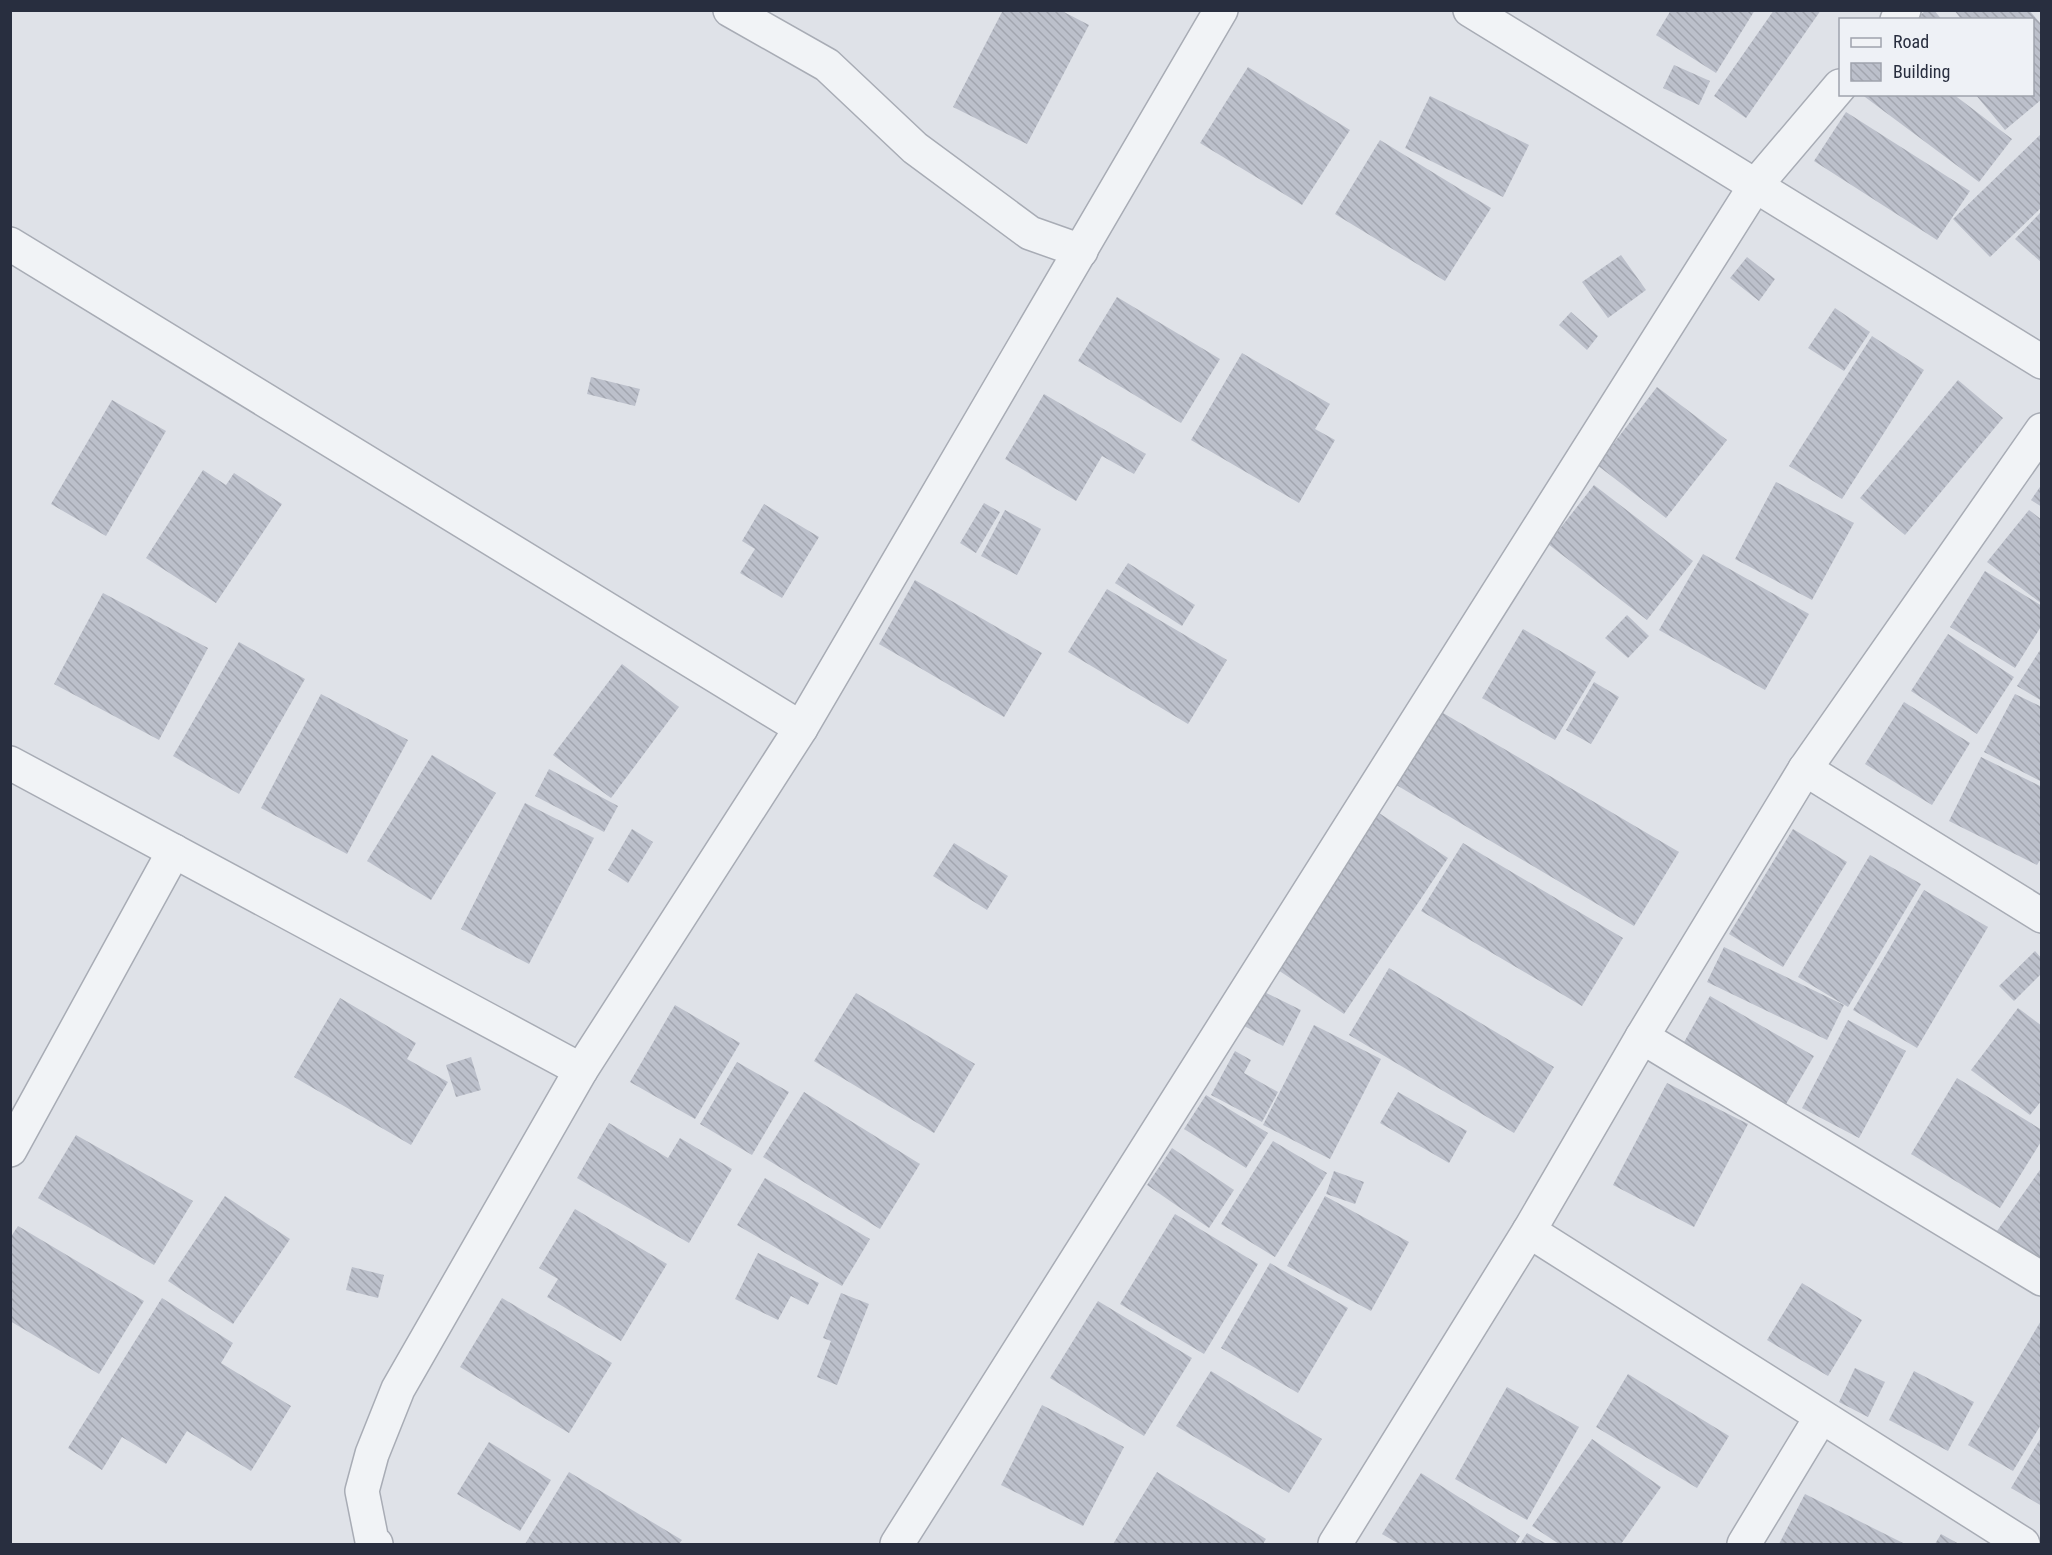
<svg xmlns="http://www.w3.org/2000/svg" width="2052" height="1555" font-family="'Roboto Condensed',sans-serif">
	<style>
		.building { fill: url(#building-back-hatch) }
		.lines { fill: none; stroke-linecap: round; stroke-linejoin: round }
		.minor-casing { stroke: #a8acb5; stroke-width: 36 }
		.minor { stroke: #f1f3f6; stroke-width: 33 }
	</style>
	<defs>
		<pattern id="building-back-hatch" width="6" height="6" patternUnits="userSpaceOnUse" patternTransform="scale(1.5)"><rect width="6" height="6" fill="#bcc0cb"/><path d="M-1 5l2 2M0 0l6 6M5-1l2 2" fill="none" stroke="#a2a5af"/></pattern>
	</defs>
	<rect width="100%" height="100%" fill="#dfe2e8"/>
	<g class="building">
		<polygon points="1003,10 1060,10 1089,25 1027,144 953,107"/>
		<polygon points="1671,10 1755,10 1716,73 1656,35"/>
		<polygon points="1774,10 1821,10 1746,118 1714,96"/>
		<polygon points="1926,10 1934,10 1942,20 1915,20"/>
		<polygon points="1954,10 2029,10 2042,25 2042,99 2005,130 1975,94 2032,94 2032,20 1962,20"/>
		<polygon points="1674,65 1710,81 1699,105 1663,88"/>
		<polygon points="1248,67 1350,130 1302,205 1200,143"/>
		<polygon points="1861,94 1953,94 2012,139 1979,182"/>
		<polygon points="1430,96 1529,145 1503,197 1405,148"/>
		<polygon points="1846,112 1970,191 1937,240 1814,161"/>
		<polygon points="2042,133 2042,207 1990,257 1953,219"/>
		<polygon points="1380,140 1491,208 1445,281 1335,214"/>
		<polygon points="2042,211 2042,263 2015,239"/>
		<polygon points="1621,255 1646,290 1608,318 1582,282"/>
		<polygon points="1747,257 1775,279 1759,301 1730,278"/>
		<polygon points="1117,297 1220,359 1181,423 1078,361"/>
		<polygon points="1835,308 1870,332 1844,371 1808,348"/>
		<polygon points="1571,312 1598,336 1587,350 1559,325"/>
		<polygon points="1872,336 1924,370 1842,499 1789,466"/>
		<polygon points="1242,353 1330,404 1315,429 1335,440 1299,503 1191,440"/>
		<polygon points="591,377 640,389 635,406 587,394"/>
		<polygon points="1958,380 2003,418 1905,535 1860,498"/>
		<polygon points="1657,387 1727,440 1666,518 1597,465"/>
		<polygon points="1044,394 1146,454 1134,474 1102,456 1076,501 1005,459"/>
		<polygon points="112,400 166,431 106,536 51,504"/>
		<polygon points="203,470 226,485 234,473 282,504 216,603 146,558"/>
		<polygon points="1776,482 1854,523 1812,600 1735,559"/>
		<polygon points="2042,484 2042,507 2031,500"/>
		<polygon points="1594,485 1693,561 1647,620 1548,544"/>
		<polygon points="984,503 1000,512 976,553 960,543"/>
		<polygon points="764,504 819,537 782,598 740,573 755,549 742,541"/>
		<polygon points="1005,510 1041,529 1017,575 981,556"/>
		<polygon points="2029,510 2042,520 2042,604 1987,562"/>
		<polygon points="1703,554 1809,614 1765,690 1659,630"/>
		<polygon points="1128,563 1195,605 1182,626 1115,583"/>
		<polygon points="1985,571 2042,606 2042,625 2015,668 1950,627"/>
		<polygon points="915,580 1042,653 1004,717 879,644"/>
		<polygon points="1107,589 1227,660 1188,724 1068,652"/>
		<polygon points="103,593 208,648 159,740 54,684"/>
		<polygon points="1627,615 1649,636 1628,658 1605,638"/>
		<polygon points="1523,629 1596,672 1555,740 1482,698"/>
		<polygon points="1948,634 2014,677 1977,734 1911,691"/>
		<polygon points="239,642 305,679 239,794 173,756"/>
		<polygon points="2042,647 2042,701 2017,686"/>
		<polygon points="622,664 679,707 611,798 553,755"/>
		<polygon points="1594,682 1619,697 1591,744 1566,730"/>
		<polygon points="321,694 408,740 347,854 261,808"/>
		<polygon points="2015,694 2042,707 2042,782 1984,752"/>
		<polygon points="1904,702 1970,743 1932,805 1865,764"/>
		<polygon points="1438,710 1679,852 1634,926 1393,783"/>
		<polygon points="432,755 496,793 431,900 367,861"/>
		<polygon points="1981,757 2042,787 2042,857 2037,865 1949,821"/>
		<polygon points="549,769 618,806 604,832 535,796"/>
		<polygon points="525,803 594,838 529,964 461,929"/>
		<polygon points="1379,813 1448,858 1344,1014 1275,968"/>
		<polygon points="632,829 653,842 628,883 608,870"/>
		<polygon points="1793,829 1847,862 1783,967 1729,934"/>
		<polygon points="954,843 1008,876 987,910 933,876"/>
		<polygon points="1463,843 1623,938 1582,1006 1421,911"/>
		<polygon points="1870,855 1921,884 1848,1007 1798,977"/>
		<polygon points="1924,890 1988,927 1917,1048 1853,1010"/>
		<polygon points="1724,947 1844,1005 1827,1040 1707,982"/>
		<polygon points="2035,951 2042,959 2042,973 2014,1001 1999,986"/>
		<polygon points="1389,968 1554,1067 1514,1133 1349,1035"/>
		<polygon points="1258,989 1301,1010 1283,1046 1240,1024"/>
		<polygon points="856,993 975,1064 934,1133 814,1061"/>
		<polygon points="1710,996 1814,1056 1786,1104 1683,1044"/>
		<polygon points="340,998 416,1043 407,1059 448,1082 411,1145 294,1077"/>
		<polygon points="675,1005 740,1043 695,1119 630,1082"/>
		<polygon points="2018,1008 2042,1026 2042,1100 2030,1115 1971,1070"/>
		<polygon points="1848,1020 1906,1051 1859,1138 1802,1108"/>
		<polygon points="1314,1025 1381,1059 1330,1159 1263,1125"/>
		<polygon points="1235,1051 1251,1060 1244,1073 1278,1092 1262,1122 1211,1095"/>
		<polygon points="471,1057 481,1090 456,1097 446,1065"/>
		<polygon points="737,1062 789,1092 752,1155 700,1124"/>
		<polygon points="1957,1078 2042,1130 2042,1140 2000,1208 1911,1154"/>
		<polygon points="1667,1083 1748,1124 1694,1227 1613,1185"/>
		<polygon points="804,1092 920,1164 880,1229 763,1157"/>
		<polygon points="1398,1092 1467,1131 1449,1163 1380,1123"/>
		<polygon points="1206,1095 1268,1133 1246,1168 1184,1129"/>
		<polygon points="609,1123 668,1158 680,1138 732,1169 689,1243 577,1178"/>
		<polygon points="76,1135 193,1201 154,1265 38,1198"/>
		<polygon points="1273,1141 1327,1173 1275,1257 1221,1224"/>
		<polygon points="1172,1148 1234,1190 1209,1228 1147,1185"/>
		<polygon points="2042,1167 2042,1262 1997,1231"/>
		<polygon points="1334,1171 1364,1182 1355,1204 1326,1194"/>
		<polygon points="765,1178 870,1239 842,1286 737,1225"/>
		<polygon points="225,1196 290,1239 233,1324 168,1281"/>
		<polygon points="1325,1196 1409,1242 1371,1311 1287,1266"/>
		<polygon points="575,1209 667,1264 621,1341 547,1297 558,1279 539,1268"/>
		<polygon points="1175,1214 1258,1264 1204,1354 1120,1304"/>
		<polygon points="18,1226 144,1301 99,1374 10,1321 10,1238"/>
		<polygon points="758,1253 819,1283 808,1305 791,1296 778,1320 735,1299"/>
		<polygon points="1270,1263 1348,1308 1298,1393 1221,1348"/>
		<polygon points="352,1267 384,1275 378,1298 346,1290"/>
		<polygon points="1802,1283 1862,1320 1828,1376 1767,1340"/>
		<polygon points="841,1293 869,1304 837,1385 817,1377 831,1341 823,1338"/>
		<polygon points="162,1298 233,1343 221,1363 291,1406 251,1471 187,1431 166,1464 122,1437 102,1470 68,1448"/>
		<polygon points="502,1298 612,1363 569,1433 460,1367"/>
		<polygon points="1098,1301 1192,1358 1144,1436 1050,1378"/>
		<polygon points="2042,1319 2042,1423 2013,1471 1968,1445"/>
		<polygon points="1855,1368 1885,1382 1868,1417 1839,1402"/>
		<polygon points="1211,1371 1322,1439 1289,1493 1176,1426"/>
		<polygon points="1914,1371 1974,1402 1948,1451 1889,1420"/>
		<polygon points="1628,1374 1729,1436 1697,1488 1596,1427"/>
		<polygon points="1507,1387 1579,1427 1527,1520 1455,1479"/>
		<polygon points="1042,1405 1124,1447 1083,1526 1001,1485"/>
		<polygon points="2042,1436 2042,1506 2011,1488"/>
		<polygon points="1592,1439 1661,1487 1621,1544 1559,1544 1532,1526"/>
		<polygon points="489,1442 551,1480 520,1531 457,1494"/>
		<polygon points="569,1472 682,1540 679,1544 525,1544"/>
		<polygon points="1157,1472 1266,1539 1263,1544 1113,1544"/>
		<polygon points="1421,1473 1520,1536 1515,1544 1399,1544 1382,1534"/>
		<polygon points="1805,1494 1905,1544 1779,1544"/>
		<polygon points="1527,1533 1547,1544 1520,1544"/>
		<polygon points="1941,1534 1959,1544 1935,1544"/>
	</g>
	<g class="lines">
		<g class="minor-casing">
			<g id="minor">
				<polyline points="730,10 827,65 915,148 1030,233 1081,251"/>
				<polyline points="1470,10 2042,362"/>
				<polyline points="1897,20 1904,10"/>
				<polyline points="10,244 801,728 1221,10"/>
				<polyline points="10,763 581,1070 801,728"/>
				<polyline points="1805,769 2042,916"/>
				<polyline points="1642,1037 2042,1279"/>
				<polyline points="10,1150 174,851"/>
				<polyline points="1529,1231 2023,1544"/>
				<polyline points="376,1544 372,1541 362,1491 372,1454 398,1389 581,1070"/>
				<polyline points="897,1544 1755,186 1840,86"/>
				<polyline points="1335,1544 1529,1231 1642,1037 1805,769 2042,430"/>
				<polyline points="1744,1544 1821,1417"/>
			</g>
		</g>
		<use href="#minor" class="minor"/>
	</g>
	<rect width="2052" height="1555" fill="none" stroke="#282e3f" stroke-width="24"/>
	<rect x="1839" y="18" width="195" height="78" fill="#eef1f6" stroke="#9fa3ad" stroke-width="1.5"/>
	<rect x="1851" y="38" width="30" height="9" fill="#f1f3f6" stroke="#9fa3ad" stroke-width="1.5"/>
	<text x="1893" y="48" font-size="18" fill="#282e3f">Road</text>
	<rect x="1851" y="63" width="30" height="18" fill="url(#building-back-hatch)" stroke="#9fa3ad" stroke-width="1.5"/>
	<text x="1893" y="78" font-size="18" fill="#282e3f">Building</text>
</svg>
